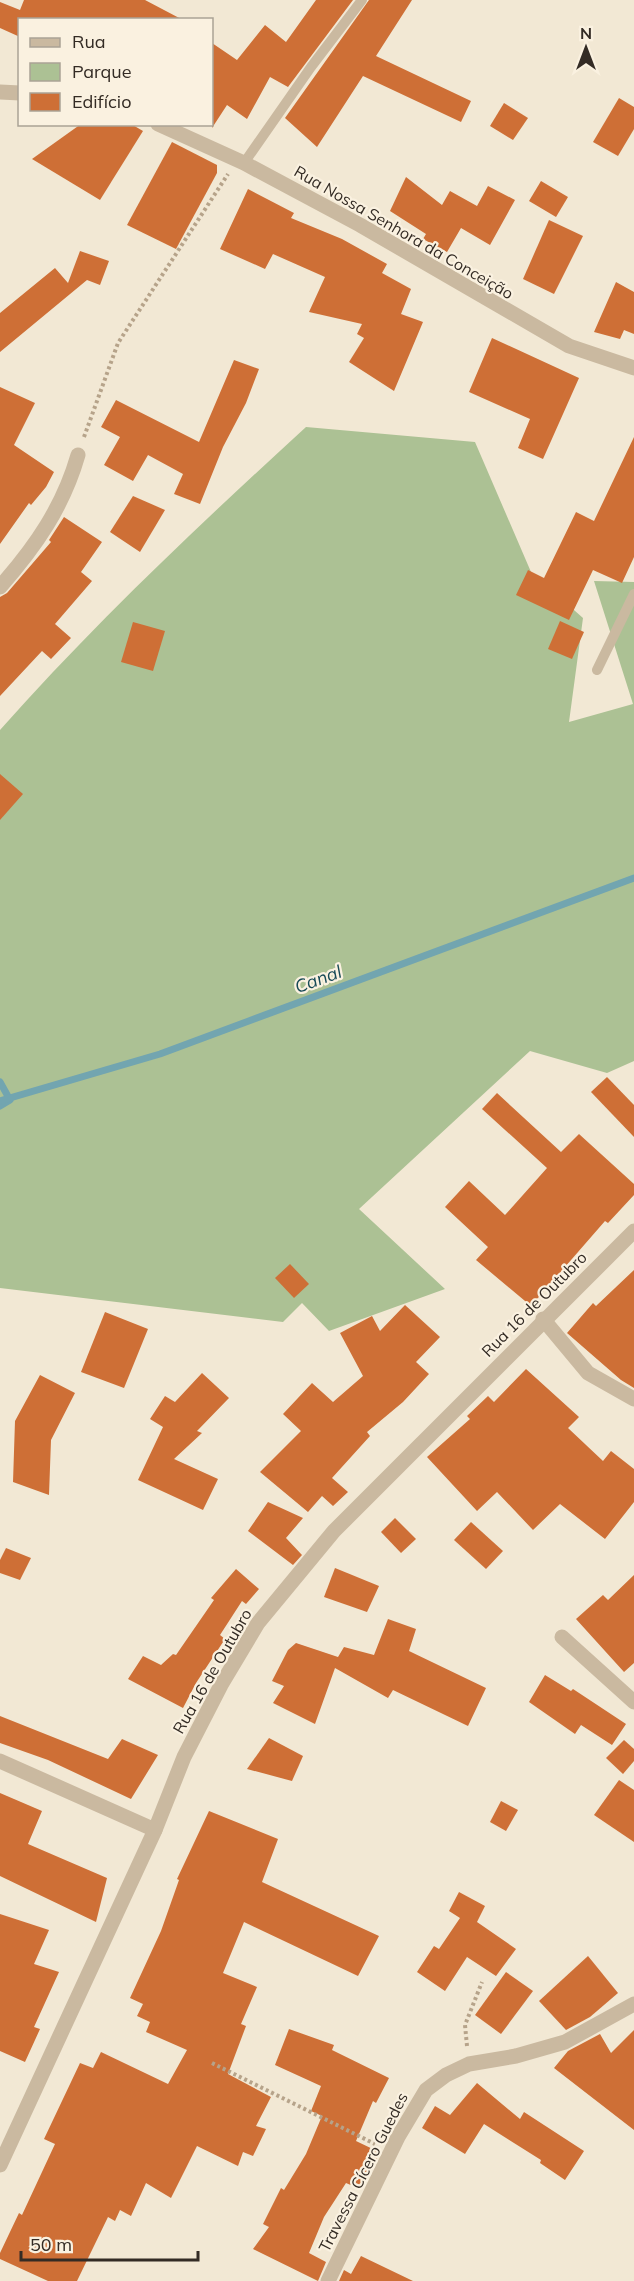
<svg xmlns="http://www.w3.org/2000/svg" width="634" height="2281" font-family="Mulish,sans-serif">
	<style>
		.green { fill: #acc194 }
		.lines { fill: none; stroke-linecap: round; stroke-linejoin: round }
		.stream { stroke: #72a5b0; stroke-width: 7 }
		.building { fill: #ce6f36 }
		.path { stroke: #b6a38a; stroke-width: 4; stroke-dasharray: 3 3; stroke-linecap: butt }
		.lane { stroke: #cab9a0; stroke-width: 10 }
		.street { stroke: #cab9a0; stroke-width: 15 }
		.labels { text-anchor: middle; dominant-baseline: central; stroke-width: 4.5; stroke-linejoin: round; paint-order: stroke }
		.street-label { font-size: 16px; fill: #332b24; stroke: #faf1e0 }
		.water-label { font-size: 18px; font-style: italic; fill: #174a57; stroke: #faf1e0 }
	</style>
	<rect width="100%" height="100%" fill="#f2e8d4"/>
	<path class="green" d="M306,427L475,442L531,572L583,618L569,722L633,704L594,581L634,582V1061L607,1073L530,1051L359,1209L445,1289L329,1331L302,1303L283,1322L0,1288V730C96,622 200,524 306,427Z"/>
	<g class="lines">
		<g class="stream">
			<polyline points="0,1082 10,1100 0,1106"/>
			<polyline points="0,1101 160,1054 634,878"/>
		</g>
	</g>
	<g class="building">
		<polygon points="24,0 145,0 183,20 20,20 20,37 0,28 0,2 20,10"/>
		<polygon points="316,0 353,0 288,87 270,77 247,119 227,105 212,128 212,43 237,60 265,25 286,42"/>
		<polygon points="369,0 412,0 376,56 471,101 461,122 363,76 317,147 285,118"/>
		<polygon points="619,98 634,107 634,129 618,156 593,142"/>
		<polygon points="504,103 528,118 513,140 490,126"/>
		<polygon points="81,124 131,124 143,131 100,200 32,159"/>
		<polygon points="172,142 217,165 217,173 176,249 127,225"/>
		<polygon points="406,177 442,205 450,191 477,206 488,186 515,200 490,245 461,228 447,252 423,239 426,234 390,211"/>
		<polygon points="541,181 568,197 556,217 529,201"/>
		<polygon points="248,189 294,213 291,218 342,239 387,264 382,273 411,289 401,314 423,322 394,391 349,362 364,338 357,334 362,324 309,312 325,277 273,254 265,269 220,249"/>
		<polygon points="549,220 583,236 554,294 523,279"/>
		<polygon points="80,251 109,261 100,285 87,280 0,352 0,313 55,268 68,283"/>
		<polygon points="616,282 634,292 634,334 624,330 620,339 594,332"/>
		<polygon points="492,338 579,378 543,459 518,448 530,419 469,392"/>
		<polygon points="234,360 259,369 246,403 223,447 200,504 174,494 183,474 148,455 133,481 104,465 120,437 101,427 116,400 199,442"/>
		<polygon points="0,387 35,403 14,445 54,472 46,487 31,505 29,503 0,544"/>
		<polygon points="634,437 634,557 622,583 593,570 569,620 516,595 528,570 544,578 576,512 594,521"/>
		<polygon points="133,496 165,510 140,552 110,532"/>
		<polygon points="64,517 102,542 81,572 92,581 55,624 71,638 51,659 42,651 0,696 0,597 7,593 51,542 49,540"/>
		<polygon points="560,621 584,632 572,659 548,649"/>
		<polygon points="133,622 165,631 153,671 121,662"/>
		<polygon points="0,774 23,794 0,820"/>
		<polygon points="607,1077 634,1105 634,1137 591,1092"/>
		<polygon points="497,1093 561,1152 579,1134 634,1184 634,1195 608,1223 605,1221 531,1306 476,1260 488,1247 445,1207 469,1181 505,1215 547,1168 482,1109"/>
		<polygon points="290,1264 309,1284 294,1298 275,1278"/>
		<polygon points="634,1270 634,1388 621,1380 567,1333 593,1303 596,1306"/>
		<polygon points="405,1305 440,1337 416,1362 429,1374 403,1402 367,1432 370,1436 332,1478 348,1492 333,1506 322,1496 308,1512 260,1472 301,1431 283,1414 312,1383 333,1402 363,1376 340,1333 372,1316 380,1331"/>
		<polygon points="105,1312 148,1329 124,1388 81,1372"/>
		<polygon points="526,1369 579,1417 568,1428 603,1461 611,1451 634,1469 634,1502 605,1539 560,1504 533,1530 497,1492 477,1511 427,1457 470,1419 467,1416 488,1396 494,1402"/>
		<polygon points="202,1373 229,1398 197,1431 202,1433 174,1459 218,1479 203,1510 138,1480 163,1427 150,1419 165,1396 175,1402"/>
		<polygon points="40,1375 75,1393 51,1440 49,1495 13,1482 15,1421"/>
		<polygon points="268,1502 303,1518 286,1538 302,1555 293,1565 248,1531"/>
		<polygon points="395,1518 416,1539 401,1553 381,1532"/>
		<polygon points="471,1522 503,1551 486,1569 454,1540"/>
		<polygon points="6,1548 31,1558 20,1580 0,1573 0,1560"/>
		<polygon points="335,1568 379,1586 367,1612 324,1597"/>
		<polygon points="236,1569 259,1589 246,1604 242,1601 220,1635 225,1639 196,1683 183,1708 128,1679 143,1656 161,1665 173,1654 176,1655 214,1600 211,1598"/>
		<polygon points="634,1575 634,1663 624,1672 576,1619 603,1595 608,1600"/>
		<polygon points="388,1619 416,1629 409,1651 486,1688 468,1726 393,1690 388,1698 335,1668 315,1724 273,1703 284,1686 272,1681 288,1650 296,1643 338,1657 344,1647 374,1655"/>
		<polygon points="545,1675 571,1691 573,1689 626,1724 612,1745 581,1725 575,1734 529,1702"/>
		<polygon points="0,1716 108,1759 122,1739 158,1755 131,1799 48,1760 0,1743"/>
		<polygon points="269,1738 303,1756 292,1781 247,1769"/>
		<polygon points="624,1740 634,1749 634,1761 623,1774 606,1758"/>
		<polygon points="619,1780 634,1790 634,1842 594,1815"/>
		<polygon points="0,1793 42,1811 28,1844 107,1878 96,1922 0,1876"/>
		<polygon points="501,1801 518,1810 506,1831 490,1822"/>
		<polygon points="209,1811 278,1839 262,1882 379,1936 358,1976 244,1922 223,1973 257,1987 241,2024 246,2026 228,2074 271,2097 256,2126 266,2129 253,2156 243,2152 238,2166 197,2146 171,2198 146,2183 131,2216 120,2210 115,2221 108,2217 77,2281 48,2281 0,2259 0,2253 19,2213 22,2215 55,2144 44,2139 80,2063 93,2068 101,2052 168,2084 187,2050 146,2032 150,2022 137,2016 143,2004 130,1998 161,1931 179,1880 177,1879"/>
		<polygon points="459,1892 485,1906 477,1922 516,1949 496,1976 467,1957 445,1991 417,1972 434,1946 439,1949 460,1918 449,1911"/>
		<polygon points="0,1914 49,1930 34,1964 59,1972 34,2027 40,2029 25,2062 0,2051"/>
		<polygon points="588,1956 618,1993 590,2017 566,2030 539,2001"/>
		<polygon points="506,1972 533,1991 501,2034 475,2015"/>
		<polygon points="289,2029 334,2045 332,2050 389,2078 376,2103 373,2101 356,2141 379,2152 376,2160 360,2189 346,2183 324,2217 309,2253 326,2262 318,2281 253,2249 269,2227 263,2224 281,2188 284,2190 306,2154 322,2116 311,2111 321,2086 275,2065"/>
		<polygon points="634,2030 634,2130 554,2068 568,2051 600,2034 611,2053"/>
		<polygon points="477,2083 520,2119 524,2112 584,2151 565,2180 540,2163 541,2160 484,2124 465,2154 422,2128 435,2106 450,2115"/>
		<polygon points="361,2256 413,2281 339,2281 344,2270 351,2274"/>
	</g>
	<g class="lines">
		<g class="path">
			<polyline points="84,437 118,343 228,174"/>
			<polyline points="467,2046 465,2025 482,1982"/>
			<polyline points="212,2063 375,2144"/>
		</g>
		<g class="lane">
			<polyline points="244,163 311,67 362,0"/>
			<polyline points="597,670 634,594"/>
		</g>
		<g class="street">
			<polyline points="0,92 20,93"/>
			<polyline points="158,124 244,163 360,225 569,346 634,368"/>
			<path d="M0,587C36,546 63,507 78,455"/>
			<polyline points="543,1319 588,1373 634,1399"/>
			<polyline points="562,1637 634,1702"/>
			<polyline points="0,1761 155,1830"/>
			<polyline points="0,2165 155,1830 184,1757 221,1685 258,1623 334,1531 634,1231"/>
			<polyline points="328,2281 398,2137 426,2090 446,2075 469,2064 516,2056 565,2042 634,2004"/>
		</g>
	</g>
	<g class="labels">
		<g class="street-label">
			<text transform="translate(404 232) rotate(30)">Rua Nossa Senhora da Conceição</text>
			<text transform="translate(534 1304) rotate(-45)">Rua 16 de Outubro</text>
			<text transform="translate(212 1671) rotate(-60)">Rua 16 de Outubro</text>
			<text transform="translate(363 2172) rotate(-63)">Travessa Cícero Guedes</text>
		</g>
		<g class="water-label">
			<text transform="translate(318 979) rotate(-20)">Canal</text>
		</g>
	</g>
	<rect x="18" y="18" width="195" height="108" fill="#faf1e0" stroke="#aaa295" stroke-width="1.5"/>
	<rect x="30" y="38" width="30" height="9" fill="#cab9a0" stroke="#aaa295" stroke-width="1.5"/>
	<text x="72" y="48" font-size="18" fill="#332b24">Rua</text>
	<rect x="30" y="63" width="30" height="18" fill="#acc194" stroke="#aaa295" stroke-width="1.5"/>
	<text x="72" y="78" font-size="18" fill="#332b24">Parque</text>
	<rect x="30" y="93" width="30" height="18" fill="#ce6f36" stroke="#aaa295" stroke-width="1.5"/>
	<text x="72" y="108" font-size="18" fill="#332b24">Edifício</text>
	<g transform="translate(586 48)" stroke="#faf1e0" stroke-width="4.5" paint-order="stroke">
	<path d="M0-4.5L10 22L0 15L-10 22Z" fill="#332b24"/>
	<text y="-9" font-size="16" font-weight="bold" text-anchor="middle" fill="#332b24">N</text>
	</g>
	<path d="M21 2251v9h177v-9" fill="none" stroke="#332b24" stroke-width="3"/>
	<text x="30" y="2251" font-size="18" fill="#332b24" stroke="#faf1e0" stroke-width="4.5" paint-order="stroke">50 m</text>
</svg>
